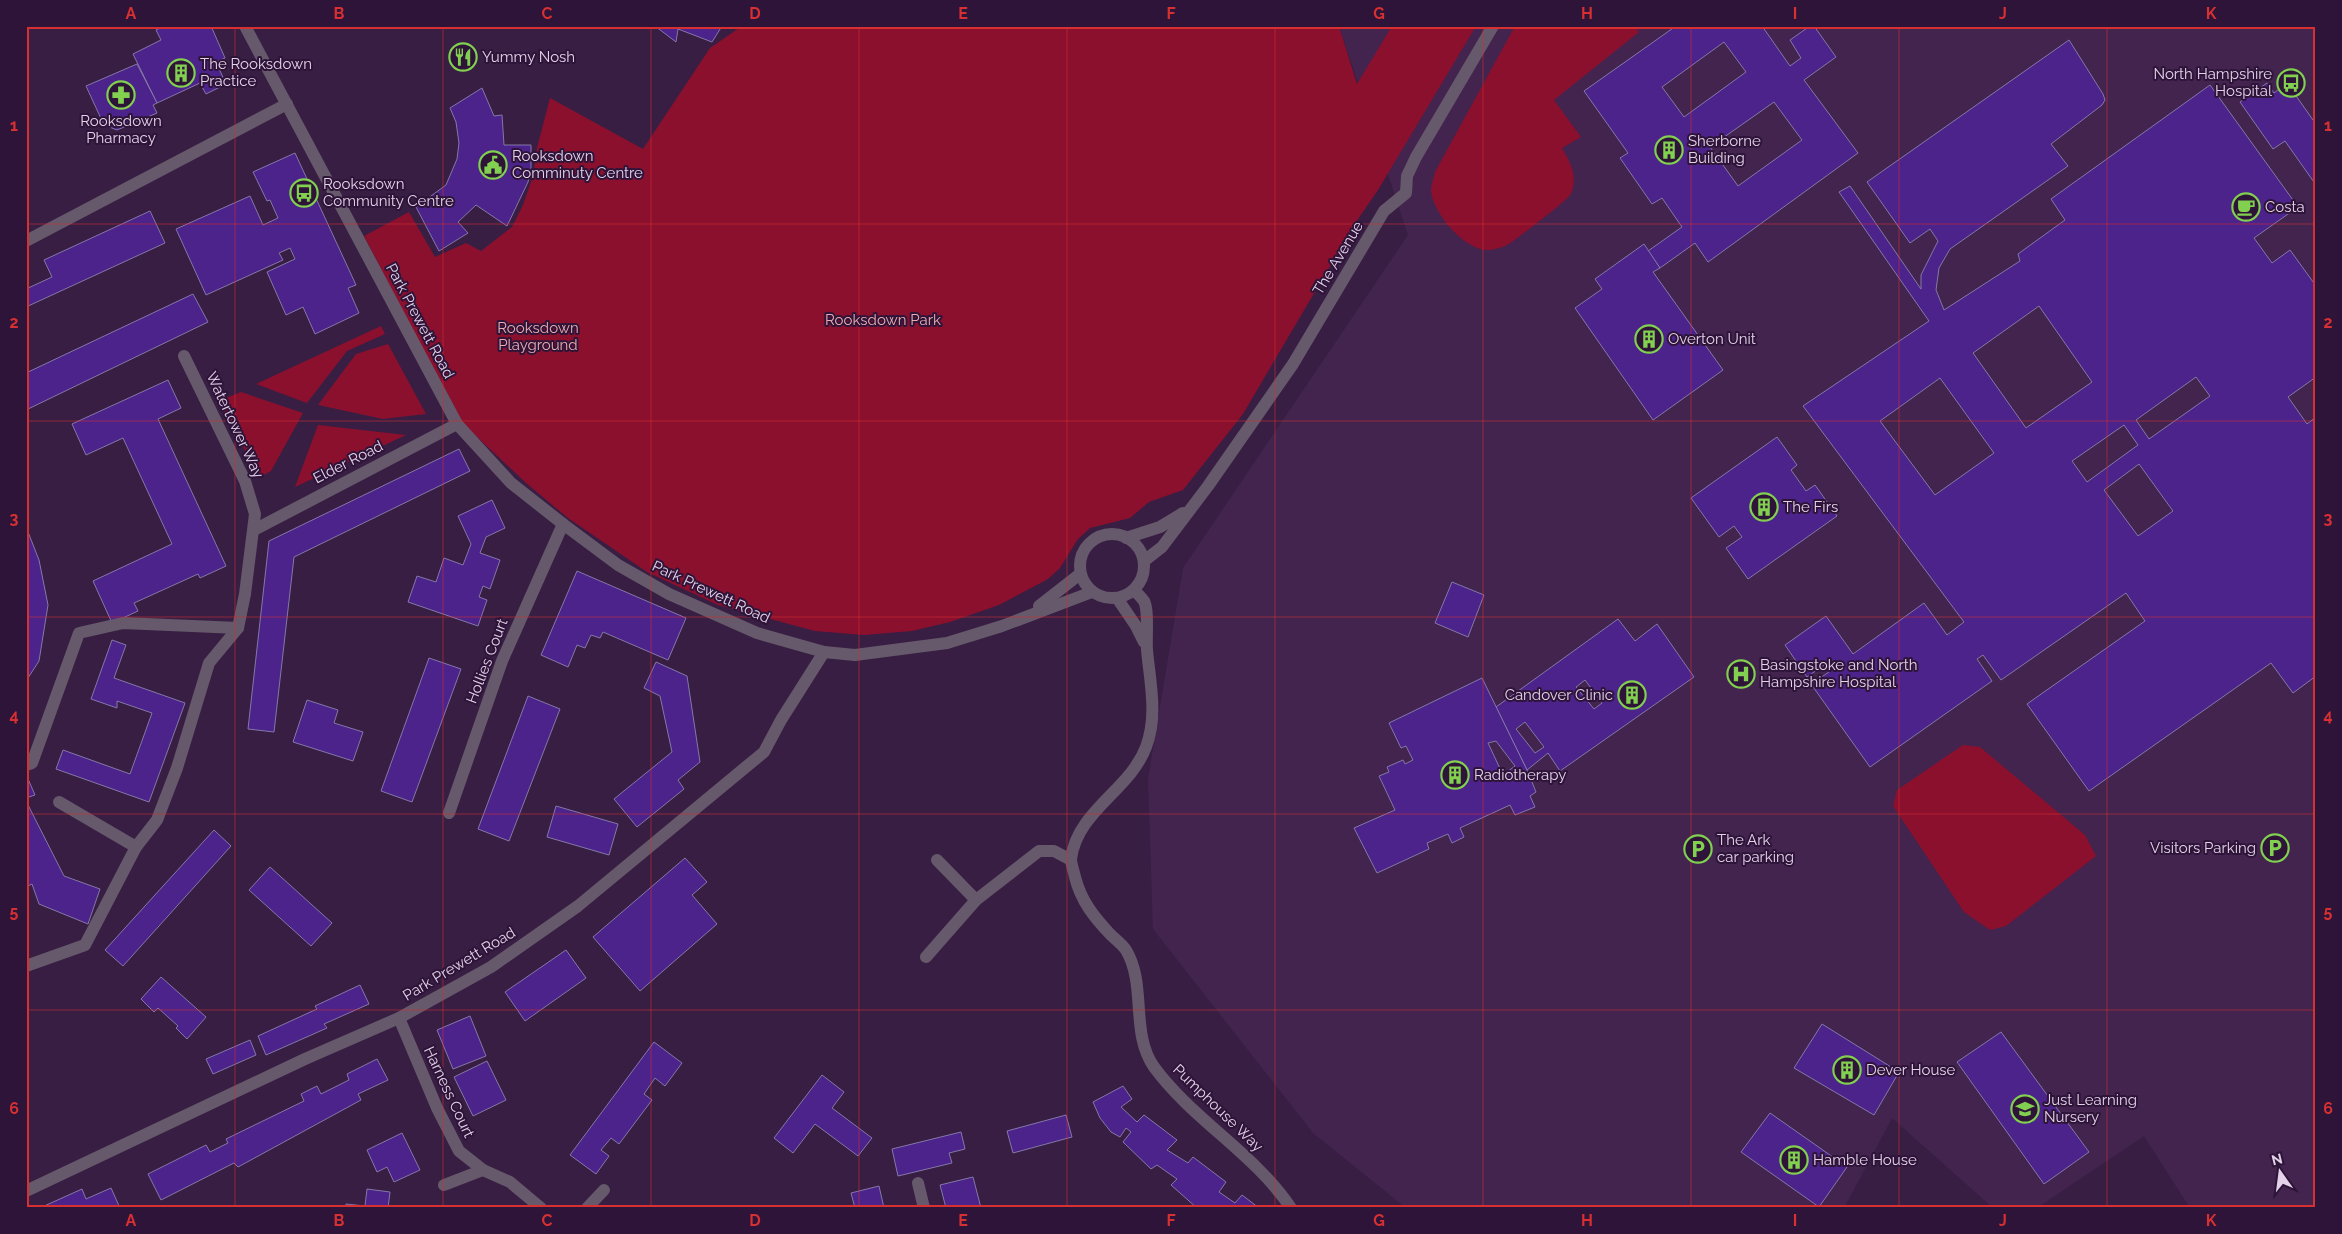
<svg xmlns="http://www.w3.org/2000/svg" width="2342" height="1234" font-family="Raleway,sans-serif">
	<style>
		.built { fill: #43244f }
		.green { fill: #8b102e }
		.building { fill: #4c228b; stroke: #8478a8; fill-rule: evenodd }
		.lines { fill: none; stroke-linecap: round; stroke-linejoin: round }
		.minor { stroke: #66596b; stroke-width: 12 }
		.grid { fill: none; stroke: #d73032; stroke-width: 1; stroke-opacity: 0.55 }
		.labels { text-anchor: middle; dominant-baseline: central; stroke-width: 4; stroke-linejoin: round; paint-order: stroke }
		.poi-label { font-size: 15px; fill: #e3d2ea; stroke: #2e1438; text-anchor: start }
		.street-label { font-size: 15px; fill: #e3d2ea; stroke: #2e1438 }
		.park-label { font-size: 15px; fill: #ecabae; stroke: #2e1438 }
		.neatline { fill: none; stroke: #d73032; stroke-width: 2 }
		.grid-label { font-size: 16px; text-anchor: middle; font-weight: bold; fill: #d73032 }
	</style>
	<rect width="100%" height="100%" fill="#381e43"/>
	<polygon class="built" points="1339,26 2316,26 2316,1208 2190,1208 2144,1136 2037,1208 1993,1208 1892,1118 1844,1208 1406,1208 1313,1133 1153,929 1148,779 1183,568 1408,235"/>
	<g class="green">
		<polygon points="742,26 1339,26 1357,84 1392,26 1476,26 1378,190 1356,222 1243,414 1183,490 1149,502 1130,518 1090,528 1078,539 1060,568 1048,579 999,605 950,622 912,631 864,635 815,631 718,605 647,572 568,518 526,483 460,421 364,236 409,212 435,257 466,243 481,251 512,227 523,205 533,176 537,148 550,98 643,149 710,48"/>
		<path d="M1515,26H1634L1639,32L1554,100L1581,137L1562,148C1571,164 1578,176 1571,194C1569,199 1511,244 1505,246C1501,248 1494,249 1490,250C1465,252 1433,213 1431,191C1431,185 1434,178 1435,172Z"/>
		<polygon points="381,326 385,334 347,351 307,403 256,384"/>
		<polygon points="388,344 426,414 383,419 318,405 356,354"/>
		<polygon points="241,392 303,413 271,471 260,477 218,401"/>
		<polygon points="318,425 406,435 295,487"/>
		<polygon points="1963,745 1980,747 2085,835 2096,856 2006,926 1990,930 1964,912 1893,806 1897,790"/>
	</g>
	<g class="building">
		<polygon points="164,26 211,26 225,58 216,62 226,84 206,94 200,83 157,103 133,54 161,40 156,30"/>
		<polygon points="655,26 722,26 712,42 678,29 676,42"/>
		<path d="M1676,26H1762L1790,66L1801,58L1790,40L1810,26H1814L1836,57L1804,80L1858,153L1708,262L1695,243L1660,268L1648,251L1682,227L1662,198L1652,204L1620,158L1628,153L1584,91ZM1724,42L1746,72L1684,117L1662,87ZM1774,102L1802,140L1738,186L1710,147Z"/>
		<path d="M2069,40L2103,94L2105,100L2102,105L2051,144L2068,166L1950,249L1939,268L1936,290L1944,310L2020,261L2018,254L2065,220L2051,199L2210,85L2298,207L2254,238L2272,263L2290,250L2316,286V377L2288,397L2307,424L2316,417V676L2293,693L2271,663L2089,791L2027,704L2145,621L2126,593L2001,680L1983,655L1977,659L1992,681L1870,767L1811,684L1829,672L1824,665L1807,677L1785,645L1826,616L1853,654L1924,603L1947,635L1964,622L1803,406L1929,321L1839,192L1850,186L1921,289V275L1938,241L1930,229L1910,243L1867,182ZM2039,306L2092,382L2026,428L1973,353ZM2196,377L2210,396L2149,439L2136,420ZM1940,378L1994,453L1935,495L1880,421ZM2124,425L2138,445L2087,482L2072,461ZM2139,464L2173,511L2138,536L2104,490Z"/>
		<polygon points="137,64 157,103 153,105 157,113 117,130 104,125 86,86"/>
		<polygon points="2267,83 2274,93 2287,83 2313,120 2316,118 2316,185 2285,141 2273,149 2240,102"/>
		<polygon points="482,88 494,116 502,115 504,145 531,145 531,170 528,182 507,226 476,205 458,222 468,233 439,251 416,207 446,185 457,159 459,143 456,122 450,108"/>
		<polygon points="295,153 356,285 348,288 359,313 315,334 303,307 286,315 267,272 295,259 290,248 279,253 283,260 206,295 176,229 250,196 263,225 278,218 270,200 267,201 253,172"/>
		<polygon points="150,211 165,243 26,307 26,289 52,277 44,260"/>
		<polygon points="1644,244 1660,268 1653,272 1723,370 1653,420 1575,308 1602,289 1595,279"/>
		<polygon points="193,294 208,322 26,410 26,373"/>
		<polygon points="168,380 181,408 158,419 226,566 200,578 198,574 134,603 138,611 112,623 93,581 172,544 123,438 86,455 72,424"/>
		<polygon points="1777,437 1797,465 1791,470 1806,491 1815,485 1837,516 1748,579 1726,548 1742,537 1734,526 1719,537 1691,498"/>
		<polygon points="459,449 470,471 294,557 274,732 248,729 269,541"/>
		<polygon points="492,500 505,528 486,537 480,553 500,560 490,589 483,586 479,597 487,600 478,626 408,602 417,576 436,582 444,558 463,565 471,544 458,516"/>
		<polygon points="26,527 39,560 48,605 39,661 26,681"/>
		<polygon points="577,571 686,618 668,660 603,632 600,638 591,635 585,648 577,645 568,667 541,655"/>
		<polygon points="1452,582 1484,595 1468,637 1435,623"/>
		<path d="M1618,619L1635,641L1657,624L1694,677L1560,771L1548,753L1527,770L1496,707ZM1585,680L1602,703L1594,709L1576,687ZM1525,722L1544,747L1535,753L1516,729Z"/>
		<polygon points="112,640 126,645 114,678 185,703 149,802 56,769 63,750 130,774 152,713 117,701 117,708 91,699"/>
		<polygon points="429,658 461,669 412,802 381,791"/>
		<polygon points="656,662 687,676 700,762 678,780 684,789 637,827 614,799 672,752 660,696 644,688"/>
		<path d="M1482,678L1527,770L1536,792L1530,796L1535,807L1515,815L1510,805L1460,828L1464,837L1452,843L1448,834L1427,843L1429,849L1377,873L1354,828L1395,810L1379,776L1389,772L1387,767L1403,760L1405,764L1413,760L1406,746L1401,748L1389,723ZM1496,741L1515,766L1503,775L1488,743Z"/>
		<polygon points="528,696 560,709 509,841 478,829"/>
		<polygon points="307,700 338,710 334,723 363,732 353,761 293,742"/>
		<polygon points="28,779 35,795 26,798 26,780"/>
		<polygon points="26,801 64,876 100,889 88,924 39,904 32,884 26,887"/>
		<polygon points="556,806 618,824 609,855 547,837"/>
		<polygon points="214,830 231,846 123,966 105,950"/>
		<polygon points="685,858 707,882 692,895 717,924 640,991 593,937"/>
		<polygon points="270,867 332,923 311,946 249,890"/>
		<polygon points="566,950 586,978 525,1021 505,992"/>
		<polygon points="161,977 206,1017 187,1039 176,1028 178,1026 158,1008 154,1012 141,999"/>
		<polygon points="360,985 369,1004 324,1024 327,1028 266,1055 258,1036 317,1009 315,1006"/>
		<polygon points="470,1016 486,1056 453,1069 437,1030"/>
		<polygon points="1822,1024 1899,1072 1874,1115 1794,1068"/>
		<polygon points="2001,1032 2089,1152 2044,1184 1957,1062"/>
		<polygon points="250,1040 256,1055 213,1074 206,1059"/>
		<polygon points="654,1042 682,1063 665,1086 655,1078 644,1094 652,1100 619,1144 611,1138 601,1150 609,1156 596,1174 570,1155"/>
		<polygon points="377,1059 388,1080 358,1094 361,1100 238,1167 234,1163 161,1200 148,1174 206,1145 210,1152 228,1143 226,1139 304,1101 301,1094 317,1086 321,1094 349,1080 347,1074"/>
		<polygon points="487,1061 506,1100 473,1116 454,1077"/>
		<polygon points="822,1075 844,1092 832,1108 872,1138 858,1156 815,1124 793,1153 774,1138"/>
		<polygon points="1123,1086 1132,1099 1121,1107 1137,1122 1144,1115 1177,1140 1167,1150 1188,1163 1193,1157 1226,1182 1219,1192 1235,1203 1242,1195 1259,1208 1197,1208 1171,1185 1177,1179 1157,1165 1151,1169 1123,1142 1131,1132 1126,1128 1120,1137 1111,1132 1100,1118 1093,1102"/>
		<polygon points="1770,1113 1847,1167 1819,1207 1741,1152"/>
		<polygon points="1066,1115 1072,1137 1013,1153 1007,1131"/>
		<polygon points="961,1132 965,1149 949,1153 952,1163 898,1176 892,1149"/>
		<polygon points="402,1133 420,1170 394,1182 387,1167 377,1172 367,1150"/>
		<polygon points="973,1177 981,1208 946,1208 940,1185"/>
		<polygon points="879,1186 884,1208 855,1208 851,1193"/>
		<polygon points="111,1188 120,1208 42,1207 82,1189 86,1199"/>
		<polygon points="367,1189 390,1192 388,1208 345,1208 346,1204 365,1206"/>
	</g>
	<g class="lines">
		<g class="minor">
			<polyline points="245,26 457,424 511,483 563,524 618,565 669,594 757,633 824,652 855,655 947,643 1002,626 1092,592"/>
			<polyline points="26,241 287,104"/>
			<polyline points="254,530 457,424"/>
			<circle cx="1112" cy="566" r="32"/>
			<polyline points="1126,538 1160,527 1183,513"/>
			<polyline points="1144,561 1162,547 1208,486 1293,364 1384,211 1406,193 1407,176 1416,157 1493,26"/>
			<path d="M1134,590C1137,593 1141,597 1144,601C1149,610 1146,639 1147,650C1150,683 1158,715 1146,747C1130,790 1077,811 1071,859C1071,864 1074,872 1075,877C1081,901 1094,917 1110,934C1115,939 1122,944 1126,950C1147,985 1130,1033 1154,1067C1193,1120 1254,1153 1291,1208"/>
			<polyline points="1117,598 1136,626 1144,642"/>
			<polyline points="1039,606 1080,574"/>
			<polyline points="26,765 32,763 79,633 123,623 238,628"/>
			<polyline points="59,802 136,847"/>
			<polyline points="449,813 502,661 563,524"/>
			<polyline points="937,860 976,900"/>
			<polyline points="926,957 976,900 1039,851 1054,851 1071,860"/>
			<polyline points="26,966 85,945 136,847 157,820 177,768 209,663 238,628 245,594 255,514 245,481 184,356"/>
			<polyline points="399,1018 437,1108 459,1151 483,1170 510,1182 541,1208"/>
			<polyline points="918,1183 924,1208"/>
			<polyline points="444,1185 483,1170"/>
			<polyline points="26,1191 305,1059 399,1018 491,967 578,906 764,752 781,720 824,652"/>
			<polyline points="587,1208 604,1190"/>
		</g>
	</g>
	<path class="grid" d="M235,26V1208M443,26V1208M651,26V1208M859,26V1208M1067,26V1208M1275,26V1208M1483,26V1208M1691,26V1208M1899,26V1208M2107,26V1208M26,224H2316M26,421H2316M26,617H2316M26,814H2316M26,1010H2316"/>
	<defs>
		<g id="restaurant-ring" transform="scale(1.4375)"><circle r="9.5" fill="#2e1438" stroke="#81d050" stroke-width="1.5"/><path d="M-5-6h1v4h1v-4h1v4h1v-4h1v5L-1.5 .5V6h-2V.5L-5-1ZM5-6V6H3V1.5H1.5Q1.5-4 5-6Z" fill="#81d050"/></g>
		<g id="building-ring" transform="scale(1.4375)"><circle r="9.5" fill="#2e1438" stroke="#81d050" stroke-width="1.5"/><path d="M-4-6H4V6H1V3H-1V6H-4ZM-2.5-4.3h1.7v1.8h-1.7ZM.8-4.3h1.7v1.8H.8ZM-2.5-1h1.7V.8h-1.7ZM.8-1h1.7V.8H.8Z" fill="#81d050"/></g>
		<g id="bus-ring" transform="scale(1.4375)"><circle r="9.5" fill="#2e1438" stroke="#81d050" stroke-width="1.5"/><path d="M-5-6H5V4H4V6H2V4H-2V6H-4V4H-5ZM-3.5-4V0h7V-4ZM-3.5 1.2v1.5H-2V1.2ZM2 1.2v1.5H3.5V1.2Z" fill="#81d050"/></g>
		<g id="pharmacy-ring" transform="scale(1.4375)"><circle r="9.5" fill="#2e1438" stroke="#81d050" stroke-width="1.5"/><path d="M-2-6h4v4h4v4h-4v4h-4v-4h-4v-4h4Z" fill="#81d050"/></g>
		<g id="civic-ring" transform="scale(1.4375)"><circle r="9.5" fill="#2e1438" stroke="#81d050" stroke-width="1.5"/><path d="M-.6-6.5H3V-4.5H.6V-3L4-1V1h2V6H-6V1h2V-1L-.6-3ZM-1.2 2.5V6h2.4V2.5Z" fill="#81d050"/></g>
		<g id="cafe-ring" transform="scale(1.4375)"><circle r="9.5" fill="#2e1438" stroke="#81d050" stroke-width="1.5"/><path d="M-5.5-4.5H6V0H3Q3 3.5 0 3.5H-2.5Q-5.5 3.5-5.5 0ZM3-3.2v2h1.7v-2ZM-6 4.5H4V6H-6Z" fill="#81d050"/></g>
		<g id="hospital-ring" transform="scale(1.4375)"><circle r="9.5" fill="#2e1438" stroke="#81d050" stroke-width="1.5"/><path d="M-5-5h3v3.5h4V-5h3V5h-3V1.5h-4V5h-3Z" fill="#81d050"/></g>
		<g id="parking-ring" transform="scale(1.4375)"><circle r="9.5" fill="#2e1438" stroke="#81d050" stroke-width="1.5"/><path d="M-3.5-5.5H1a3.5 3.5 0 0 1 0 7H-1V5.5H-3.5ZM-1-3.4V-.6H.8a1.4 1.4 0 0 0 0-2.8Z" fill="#81d050"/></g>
		<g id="school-ring" transform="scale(1.4375)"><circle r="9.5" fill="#2e1438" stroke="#81d050" stroke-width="1.5"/><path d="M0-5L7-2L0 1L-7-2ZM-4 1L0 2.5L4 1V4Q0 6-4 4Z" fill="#81d050"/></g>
	</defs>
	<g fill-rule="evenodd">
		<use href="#restaurant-ring" x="463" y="57"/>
		<use href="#building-ring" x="181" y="73"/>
		<use href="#bus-ring" x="2291" y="83"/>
		<use href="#pharmacy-ring" x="121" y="95"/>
		<use href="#building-ring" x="1669" y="150"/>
		<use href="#civic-ring" x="493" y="165"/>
		<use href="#bus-ring" x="304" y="193"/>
		<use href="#cafe-ring" x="2246" y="207"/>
		<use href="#building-ring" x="1649" y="339"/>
		<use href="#building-ring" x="1764" y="507"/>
		<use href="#hospital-ring" x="1741" y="674"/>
		<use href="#building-ring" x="1632" y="695"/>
		<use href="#building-ring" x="1455" y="775"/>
		<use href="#parking-ring" x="2275" y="848"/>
		<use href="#parking-ring" x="1698" y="849"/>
		<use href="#building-ring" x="1847" y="1070"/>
		<use href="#school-ring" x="2025" y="1109"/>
		<use href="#building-ring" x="1794" y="1160"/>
	</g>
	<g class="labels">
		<g class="poi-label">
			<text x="482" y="57">Yummy Nosh</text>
			<text x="200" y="64">The Rooksdown<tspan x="200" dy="17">Practice</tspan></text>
			<text x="2272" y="74" text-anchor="end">North Hampshire<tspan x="2272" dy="17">Hospital</tspan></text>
			<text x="121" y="121" text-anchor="middle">Rooksdown<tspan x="121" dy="17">Pharmacy</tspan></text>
			<text x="1688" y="141">Sherborne<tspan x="1688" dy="17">Building</tspan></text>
			<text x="512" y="156">Rooksdown<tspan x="512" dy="17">Comminuty Centre</tspan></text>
			<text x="323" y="184">Rooksdown<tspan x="323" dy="17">Community Centre</tspan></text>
			<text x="2265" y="207">Costa</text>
			<text x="1668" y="339">Overton Unit</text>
			<text x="1783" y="507">The Firs</text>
			<text x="1760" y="665">Basingstoke and North<tspan x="1760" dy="17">Hampshire Hospital</tspan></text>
			<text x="1613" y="695" text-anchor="end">Candover Clinic</text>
			<text x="1474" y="775">Radiotherapy</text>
			<text x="1717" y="840">The Ark<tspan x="1717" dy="17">car parking</tspan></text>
			<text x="2256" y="848" text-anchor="end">Visitors Parking</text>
			<text x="1866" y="1070">Dever House</text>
			<text x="2044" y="1100">Just Learning<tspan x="2044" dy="17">Nursery</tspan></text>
			<text x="1813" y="1160">Hamble House</text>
		</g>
		<g class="street-label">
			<text transform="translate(1338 258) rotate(-59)">The Avenue</text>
			<text transform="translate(420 321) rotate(62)">Park Prewett Road</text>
			<text transform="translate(235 425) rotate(65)">Watertower Way</text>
			<text transform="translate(348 462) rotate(-27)">Elder Road</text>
			<text transform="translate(711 592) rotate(25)">Park Prewett Road</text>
			<text transform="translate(487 661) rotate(-69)">Hollies Court</text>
			<text transform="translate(459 964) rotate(-31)">Park Prewett Road</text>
			<text transform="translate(449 1092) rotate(65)">Harness Court</text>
			<text transform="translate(1218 1108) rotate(44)">Pumphouse Way</text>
		</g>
		<g class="park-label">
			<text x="883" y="320">Rooksdown Park</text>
			<text x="538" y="328">Rooksdown<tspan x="538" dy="17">Playground</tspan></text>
		</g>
	</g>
	<rect width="2342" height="1234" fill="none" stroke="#2e1438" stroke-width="55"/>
	<g transform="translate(2280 1172) rotate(346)" stroke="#2e1438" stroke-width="4" paint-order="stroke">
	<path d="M0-4L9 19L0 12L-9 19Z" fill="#e3d2ea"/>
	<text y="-8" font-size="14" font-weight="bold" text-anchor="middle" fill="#e3d2ea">N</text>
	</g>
	<rect x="28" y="28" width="2286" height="1178" class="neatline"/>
	<g class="grid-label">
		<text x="131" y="19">A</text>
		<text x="339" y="19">B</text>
		<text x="547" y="19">C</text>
		<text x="755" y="19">D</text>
		<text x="963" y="19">E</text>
		<text x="1171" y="19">F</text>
		<text x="1379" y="19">G</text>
		<text x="1587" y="19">H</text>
		<text x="1795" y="19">I</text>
		<text x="2003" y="19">J</text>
		<text x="2211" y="19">K</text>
		<text x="14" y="131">1</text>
		<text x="2328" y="131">1</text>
		<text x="14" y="328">2</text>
		<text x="2328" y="328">2</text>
		<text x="14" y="524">3</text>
		<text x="2328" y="524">3</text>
		<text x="14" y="721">4</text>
		<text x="2328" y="721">4</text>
		<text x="14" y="917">5</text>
		<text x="2328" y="917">5</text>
		<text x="14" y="1114">6</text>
		<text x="2328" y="1114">6</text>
		<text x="131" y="1226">A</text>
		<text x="339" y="1226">B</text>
		<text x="547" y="1226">C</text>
		<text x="755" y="1226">D</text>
		<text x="963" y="1226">E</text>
		<text x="1171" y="1226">F</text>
		<text x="1379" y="1226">G</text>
		<text x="1587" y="1226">H</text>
		<text x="1795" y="1226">I</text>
		<text x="2003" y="1226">J</text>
		<text x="2211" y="1226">K</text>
	</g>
</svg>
